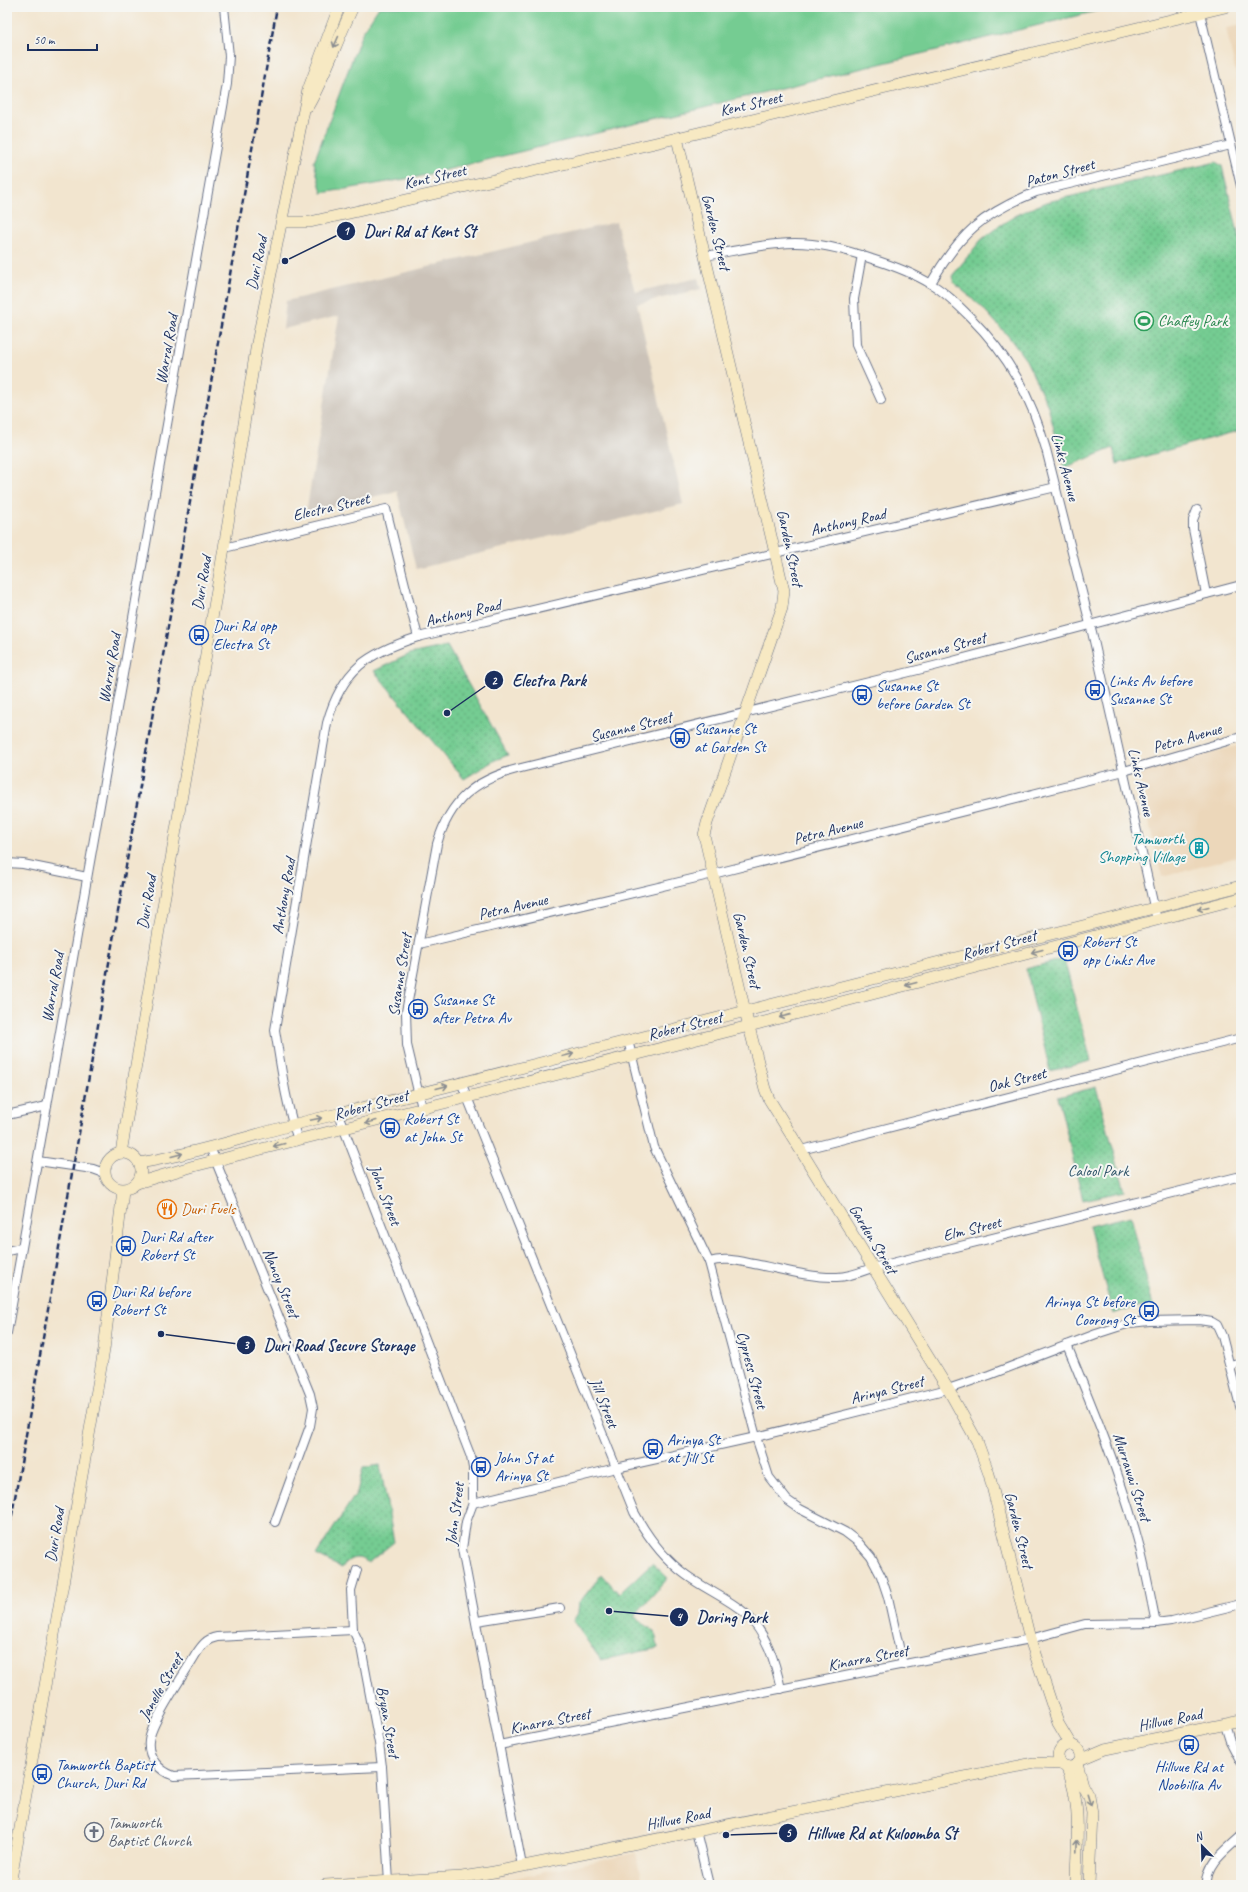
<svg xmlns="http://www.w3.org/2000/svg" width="1248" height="1892" font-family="Caveat,sans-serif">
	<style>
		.built { fill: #ecd7ba }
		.industrial { fill: #cbc2b8 }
		.green { fill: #74cc92; stroke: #487e78 }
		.park { fill: url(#park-dots); stroke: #487e78 }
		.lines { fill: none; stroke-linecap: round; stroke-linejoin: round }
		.street-casing { stroke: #666f86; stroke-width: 10 }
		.secondary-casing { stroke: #666f86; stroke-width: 12 }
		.street { stroke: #fff; stroke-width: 8 }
		.secondary { stroke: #f7e9c3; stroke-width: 11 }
		.rail { stroke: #1b2f5e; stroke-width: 2.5; stroke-dasharray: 6 3; stroke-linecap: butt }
		.oneway { stroke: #898c90 }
		.labels { text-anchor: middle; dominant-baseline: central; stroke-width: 4; stroke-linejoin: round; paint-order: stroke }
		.street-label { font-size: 16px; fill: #1b2f5e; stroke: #f6f6f2 }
		.leisure-label { font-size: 16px; fill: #27864d; stroke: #f6f6f2; text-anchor: start }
		.transit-label { font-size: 16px; fill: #164399; stroke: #f6f6f2; text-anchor: start }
		.culture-label { font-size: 16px; fill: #0d838f; stroke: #f6f6f2; text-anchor: end }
		.park-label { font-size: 16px; fill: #31566b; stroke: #f6f6f2 }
		.food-label { font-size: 16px; fill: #c56008; stroke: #f6f6f2; text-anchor: start }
		.worship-label { font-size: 16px; fill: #5b616d; stroke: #f6f6f2; text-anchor: start }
		.leader { fill: none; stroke: #1b2f5e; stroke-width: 1.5 }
		.callout-dot { fill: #1b2f5e; stroke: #f6f6f2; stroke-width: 1.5 }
		.mark-label { font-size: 12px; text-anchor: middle; font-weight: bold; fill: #fff }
		.callout-label { font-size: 17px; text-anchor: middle; font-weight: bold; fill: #1b2f5e; stroke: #f6f6f2; stroke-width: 4; stroke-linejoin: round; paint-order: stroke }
	</style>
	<defs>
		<pattern id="park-dots" width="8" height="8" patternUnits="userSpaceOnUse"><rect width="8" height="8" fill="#74cc92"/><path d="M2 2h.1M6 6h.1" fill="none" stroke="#5ea67a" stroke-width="1.8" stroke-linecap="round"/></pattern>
	</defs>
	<rect width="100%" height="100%" fill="#f6f6f2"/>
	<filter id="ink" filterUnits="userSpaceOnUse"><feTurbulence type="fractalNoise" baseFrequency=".025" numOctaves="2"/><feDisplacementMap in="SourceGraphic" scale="8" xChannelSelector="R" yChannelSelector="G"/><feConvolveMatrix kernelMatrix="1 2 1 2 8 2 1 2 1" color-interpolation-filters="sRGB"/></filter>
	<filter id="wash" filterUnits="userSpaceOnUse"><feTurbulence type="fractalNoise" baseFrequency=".012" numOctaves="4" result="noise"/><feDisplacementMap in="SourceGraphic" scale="16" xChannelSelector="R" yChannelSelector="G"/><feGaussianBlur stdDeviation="0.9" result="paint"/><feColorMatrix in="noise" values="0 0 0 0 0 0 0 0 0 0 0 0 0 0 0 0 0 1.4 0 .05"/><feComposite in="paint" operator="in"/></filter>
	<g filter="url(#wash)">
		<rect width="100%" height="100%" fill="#f2e5cf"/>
		<g class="built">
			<polygon points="1241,25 1241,96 1226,28"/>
			<polygon points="1241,745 1241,856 1162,877 1137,772"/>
			<polygon points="635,1853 643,1885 488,1884"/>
		</g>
		<polygon class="industrial" points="616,222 635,292 698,278 701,289 637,304 683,504 416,569 397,491 306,513 339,316 283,329 286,301"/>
		<polygon class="green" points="379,7 1113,7 417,177 322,193 314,162 362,33"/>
		<g class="park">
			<polygon points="1216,162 1222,166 1241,245 1241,430 1117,464 1113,448 1064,468 1048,406 1026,360 1008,336 981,306 954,283 952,276 981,240 999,226 1020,213 1047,202"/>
			<polygon points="447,646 508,755 495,760 464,779 374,671 410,654"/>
			<polygon points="1064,959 1091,1061 1050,1071 1026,969"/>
			<polygon points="1096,1087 1125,1191 1083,1200 1058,1097"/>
			<polygon points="1131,1216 1153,1306 1133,1307 1113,1314 1089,1226"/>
			<path d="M380,1465L394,1542L368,1563C358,1554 348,1558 342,1568L316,1555L357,1492L363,1468Z"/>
			<polygon points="652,1563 668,1578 634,1616 655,1632 658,1648 601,1660 573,1621 578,1613 579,1603 602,1574 619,1594"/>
		</g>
	</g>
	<g filter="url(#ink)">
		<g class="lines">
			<g class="street-casing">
				<g id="street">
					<polyline points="1200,13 1241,186"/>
					<polyline points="862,255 854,299 856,345 881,400"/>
					<path d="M705,256C735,251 765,243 795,243C822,243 847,250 872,259C891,265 913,273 931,284C945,292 958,305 970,317C1009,356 1031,396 1046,449L1092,632L1157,920"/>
					<path d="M931,283C960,233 982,214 1036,192L1231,145"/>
					<polyline points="1197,510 1193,520 1193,529 1206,594"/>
					<polyline points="224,548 386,509 418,637"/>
					<polyline points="7,863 23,864 87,877"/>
					<polyline points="419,944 713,874 1124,771 1241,737"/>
					<polyline points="628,1040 654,1147 709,1262 756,1437 769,1477 787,1500 800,1509 845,1532 858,1542 871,1557 881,1576 888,1597 903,1665"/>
					<path d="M461,1082L634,1512C647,1536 664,1559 686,1575C705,1589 727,1598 745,1613C767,1634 775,1661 781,1689"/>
					<path d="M422,1108L407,1045L406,1012L437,844C450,800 475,780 517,769L934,666L1241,585"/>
					<polyline points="338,1114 471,1457 473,1468 473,1503 466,1522 462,1549 522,1866"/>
					<polyline points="7,1115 47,1106"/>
					<path d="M298,1140C286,1105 281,1067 275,1030L327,723C342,669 368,653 418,637L1056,487"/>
					<polyline points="210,1147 310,1394 313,1408 310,1426 275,1522"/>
					<polyline points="801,1150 1241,1038"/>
					<polyline points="38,1161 93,1169 104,1173"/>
					<polyline points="7,1251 21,1248"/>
					<path d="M709,1262C724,1257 739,1261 754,1264C780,1269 811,1278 837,1277C849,1277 861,1272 872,1268L1241,1176"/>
					<polyline points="7,1333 227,84 229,56 224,7"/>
					<path d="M1067,1345C1093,1408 1119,1471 1137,1537C1145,1565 1150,1595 1156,1623"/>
					<polyline points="1230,1365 1241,1362"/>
					<polyline points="473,1503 616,1468 756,1437 948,1389 989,1375 1096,1334 1130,1323 1149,1321 1199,1320 1212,1322 1217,1325 1222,1336 1241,1410"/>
					<polyline points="357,1570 351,1590 353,1630 361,1647 379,1743 382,1767 389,1882"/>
					<polyline points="477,1621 560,1608"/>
					<path d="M353,1630L217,1637C206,1639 202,1645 196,1654C185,1673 151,1722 149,1741C147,1757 159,1771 174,1776L382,1767"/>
					<polyline points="1225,1725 1230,1741 1241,1762"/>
					<polyline points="499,1745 1030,1639 1085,1624 1156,1623 1171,1621 1241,1604"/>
					<polyline points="696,1831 709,1885"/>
					<path d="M1207,1885C1205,1864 1228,1849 1241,1836"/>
				</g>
			</g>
			<g class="secondary-casing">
				<g id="secondary">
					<path d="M308,106C326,75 337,40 353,7"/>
					<polyline points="677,138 784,591 782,608 707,823 704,835 745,1011 765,1089 769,1099 948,1389 977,1441 989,1474 1030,1639 1058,1723 1071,1745"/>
					<polyline points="282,222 310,222 677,138 1225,7"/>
					<circle cx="123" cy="1171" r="18"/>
					<polyline points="121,1153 224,548 257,343 308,90 339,7"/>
					<path d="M139,1163C206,1152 271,1128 338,1114L1241,886"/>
					<polyline points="137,1183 194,1166 749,1026 1241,898"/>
					<circle cx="1069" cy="1756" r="11"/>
					<polyline points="1079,1760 1105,1749 1241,1721"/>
					<polyline points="1077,1763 1083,1785 1089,1796 1092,1813 1089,1885"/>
					<path d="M1066,1766C1083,1804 1076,1845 1076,1885"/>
					<polyline points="10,1885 104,1350 123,1190"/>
					<polyline points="325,1885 462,1877 494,1872 1034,1763 1061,1764"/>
				</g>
			</g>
			<use href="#street" class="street"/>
			<use href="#secondary" class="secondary"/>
			<polyline class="rail" points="7,1543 277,7"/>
		</g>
		<defs><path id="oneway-shaft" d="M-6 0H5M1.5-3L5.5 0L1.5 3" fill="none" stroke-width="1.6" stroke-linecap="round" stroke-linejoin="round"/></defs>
		<g class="oneway">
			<use href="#oneway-shaft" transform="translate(336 42) rotate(114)"/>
			<use href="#oneway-shaft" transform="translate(1203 908) rotate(166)"/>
			<use href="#oneway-shaft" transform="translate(1037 951) rotate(165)"/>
			<use href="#oneway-shaft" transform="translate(911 984) rotate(165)"/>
			<use href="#oneway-shaft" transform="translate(785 1016) rotate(165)"/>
			<use href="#oneway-shaft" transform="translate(568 1055) rotate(-14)"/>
			<use href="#oneway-shaft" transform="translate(442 1087) rotate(-14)"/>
			<use href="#oneway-shaft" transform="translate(316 1119) rotate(-12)"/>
			<use href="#oneway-shaft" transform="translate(371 1122) rotate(165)"/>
			<use href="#oneway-shaft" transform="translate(279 1145) rotate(166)"/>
			<use href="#oneway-shaft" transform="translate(177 1155) rotate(-15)"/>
			<use href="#oneway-shaft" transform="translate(1089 1800) rotate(73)"/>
			<use href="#oneway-shaft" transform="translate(1077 1846) rotate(-88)"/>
		</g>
	</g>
	<defs>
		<g id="stadium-ring" transform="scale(1)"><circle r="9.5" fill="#f6f6f2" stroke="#2e9e5b" stroke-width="1.5"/><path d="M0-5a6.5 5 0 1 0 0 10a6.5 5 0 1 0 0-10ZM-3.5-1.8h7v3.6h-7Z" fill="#2e9e5b"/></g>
		<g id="bus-ring" transform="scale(1)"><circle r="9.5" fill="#f6f6f2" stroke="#1a4fb4" stroke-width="1.5"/><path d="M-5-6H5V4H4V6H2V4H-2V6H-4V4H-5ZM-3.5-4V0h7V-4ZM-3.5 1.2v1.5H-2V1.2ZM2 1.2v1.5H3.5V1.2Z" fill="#1a4fb4"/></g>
		<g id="building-ring" transform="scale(1)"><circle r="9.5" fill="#f6f6f2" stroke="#0f9aa8" stroke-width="1.5"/><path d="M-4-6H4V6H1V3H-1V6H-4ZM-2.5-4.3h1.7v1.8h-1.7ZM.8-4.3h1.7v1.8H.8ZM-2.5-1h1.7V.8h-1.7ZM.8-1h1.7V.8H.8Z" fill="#0f9aa8"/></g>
		<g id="restaurant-ring" transform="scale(1)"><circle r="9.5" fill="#f6f6f2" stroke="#e8710a" stroke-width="1.5"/><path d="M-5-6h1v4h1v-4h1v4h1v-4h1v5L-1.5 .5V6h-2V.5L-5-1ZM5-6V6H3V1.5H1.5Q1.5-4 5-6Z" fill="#e8710a"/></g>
		<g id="church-ring" transform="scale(1)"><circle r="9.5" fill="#f6f6f2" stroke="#6b7280" stroke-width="1.5"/><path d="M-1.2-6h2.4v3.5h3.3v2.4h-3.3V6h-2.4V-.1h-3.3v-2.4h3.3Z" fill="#6b7280"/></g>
	</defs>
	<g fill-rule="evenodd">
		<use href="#stadium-ring" x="1144" y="321"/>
		<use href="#bus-ring" x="199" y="635"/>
		<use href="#bus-ring" x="1095" y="690"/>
		<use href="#bus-ring" x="862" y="695"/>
		<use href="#bus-ring" x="680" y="738"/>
		<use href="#building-ring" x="1199" y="848"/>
		<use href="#bus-ring" x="1068" y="951"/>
		<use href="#bus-ring" x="418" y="1009"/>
		<use href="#bus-ring" x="390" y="1128"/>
		<use href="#restaurant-ring" x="167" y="1209"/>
		<use href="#bus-ring" x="126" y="1246"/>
		<use href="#bus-ring" x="97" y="1301"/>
		<use href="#bus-ring" x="1149" y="1311"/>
		<use href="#bus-ring" x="653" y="1449"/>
		<use href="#bus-ring" x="481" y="1467"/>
		<use href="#bus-ring" x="1189" y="1745"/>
		<use href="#bus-ring" x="42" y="1774"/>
		<use href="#church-ring" x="94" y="1832"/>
	</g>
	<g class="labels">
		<g class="street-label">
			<text transform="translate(751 104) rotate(-13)">Kent Street</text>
			<text transform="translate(1060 173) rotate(-15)">Paton Street</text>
			<text transform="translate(435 177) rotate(-13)">Kent Street</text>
			<text transform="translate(716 232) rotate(76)">Garden Street</text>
			<text transform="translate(257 263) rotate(-78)">Duri Road</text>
			<text transform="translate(167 349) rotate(-80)">Warral Road</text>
			<text transform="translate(1065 467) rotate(75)">Links Avenue</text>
			<text transform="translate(331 507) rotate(-13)">Electra Street</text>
			<text transform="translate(848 522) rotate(-13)">Anthony Road</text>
			<text transform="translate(790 548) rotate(78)">Garden Street</text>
			<text transform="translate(202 583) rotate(-80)">Duri Road</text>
			<text transform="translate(463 613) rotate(-13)">Anthony Road</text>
			<text transform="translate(945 648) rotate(-15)">Susanne Street</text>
			<text transform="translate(110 668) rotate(-80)">Warral Road</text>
			<text transform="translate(631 727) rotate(-14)">Susanne Street</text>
			<text transform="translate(1187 738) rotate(-16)">Petra Avenue</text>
			<text transform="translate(1141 782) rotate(77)">Links Avenue</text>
			<text transform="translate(828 831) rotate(-14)">Petra Avenue</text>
			<text transform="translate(284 896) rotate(-80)">Anthony Road</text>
			<text transform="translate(147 902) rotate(-80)">Duri Road</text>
			<text transform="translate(513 907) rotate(-13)">Petra Avenue</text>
			<text transform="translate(999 945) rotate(-15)">Robert Street</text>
			<text transform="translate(747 950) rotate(77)">Garden Street</text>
			<text transform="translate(400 975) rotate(-81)">Susanne Street</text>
			<text transform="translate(53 987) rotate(-80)">Warral Road</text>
			<text transform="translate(685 1026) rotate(-14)">Robert Street</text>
			<text transform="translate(1017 1080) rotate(-14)">Oak Street</text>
			<text transform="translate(371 1105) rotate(-15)">Robert Street</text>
			<text transform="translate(385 1195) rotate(69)">John Street</text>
			<text transform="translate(972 1229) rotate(-14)">Elm Street</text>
			<text transform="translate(873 1239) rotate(59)">Garden Street</text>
			<text transform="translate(281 1283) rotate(68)">Nancy Street</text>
			<text transform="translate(752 1370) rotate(75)">Cypress Street</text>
			<text transform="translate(887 1390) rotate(-14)">Arinya Street</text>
			<text transform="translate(604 1403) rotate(68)">Jill Street</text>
			<text transform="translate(1132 1477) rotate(72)">Murrawai Street</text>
			<text transform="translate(455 1514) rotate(-83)">John Street</text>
			<text transform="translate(1019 1530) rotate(76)">Garden Street</text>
			<text transform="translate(55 1535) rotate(-80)">Duri Road</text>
			<text transform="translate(868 1658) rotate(-11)">Kinarra Street</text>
			<text transform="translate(161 1687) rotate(-60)">Janelle Street</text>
			<text transform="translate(1170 1720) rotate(-11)">Hillvue Road</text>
			<text transform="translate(550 1721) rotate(-11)">Kinarra Street</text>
			<text transform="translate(388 1722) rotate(80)">Bryan Street</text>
			<text transform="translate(678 1819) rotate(-11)">Hillvue Road</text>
		</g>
		<g class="leisure-label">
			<text x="1158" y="321">Chaffey Park</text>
		</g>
		<g class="transit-label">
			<text x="213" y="626">Duri Rd opp<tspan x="213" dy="18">Electra St</tspan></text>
			<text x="1109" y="681">Links Av before<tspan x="1109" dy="18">Susanne St</tspan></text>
			<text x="876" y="686">Susanne St<tspan x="876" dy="18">before Garden St</tspan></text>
			<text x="694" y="729">Susanne St<tspan x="694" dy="18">at Garden St</tspan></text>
			<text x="1082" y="942">Robert St<tspan x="1082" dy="18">opp Links Ave</tspan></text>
			<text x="432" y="1000">Susanne St<tspan x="432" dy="18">after Petra Av</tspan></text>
			<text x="404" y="1119">Robert St<tspan x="404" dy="18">at John St</tspan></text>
			<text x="140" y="1237">Duri Rd after<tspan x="140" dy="18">Robert St</tspan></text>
			<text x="111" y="1292">Duri Rd before<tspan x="111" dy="18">Robert St</tspan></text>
			<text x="1135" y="1302" text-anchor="end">Arinya St before<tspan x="1135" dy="18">Coorong St</tspan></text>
			<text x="667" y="1440">Arinya St<tspan x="667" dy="18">at Jill St</tspan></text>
			<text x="495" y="1458">John St at<tspan x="495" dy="18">Arinya St</tspan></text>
			<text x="56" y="1765">Tamworth Baptist<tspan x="56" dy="18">Church, Duri Rd</tspan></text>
			<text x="1189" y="1767" text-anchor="middle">Hillvue Rd at<tspan x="1189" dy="18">Noobillia Av</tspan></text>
		</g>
		<g class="culture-label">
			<text x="1185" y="839">Tamworth<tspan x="1185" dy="18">Shopping Village</tspan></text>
		</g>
		<g class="park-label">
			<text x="1098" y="1171">Calool Park</text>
		</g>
		<g class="food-label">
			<text x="181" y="1209">Duri Fuels</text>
		</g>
		<g class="worship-label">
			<text x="108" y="1823">Tamworth<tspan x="108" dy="18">Baptist Church</tspan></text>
		</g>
	</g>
	<path class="leader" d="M285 261L346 231M447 713L494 680M161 1334L246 1345M609 1611L679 1617M726 1835L788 1833"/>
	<g class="callout-dot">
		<circle cx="285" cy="261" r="4"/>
		<circle cx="447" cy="713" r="4"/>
		<circle cx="161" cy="1334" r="4"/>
		<circle cx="609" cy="1611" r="4"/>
		<circle cx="726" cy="1835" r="4"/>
		<circle cx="346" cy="231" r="10"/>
		<circle cx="494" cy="680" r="10"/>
		<circle cx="246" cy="1345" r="10"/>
		<circle cx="679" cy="1617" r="10"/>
		<circle cx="788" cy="1833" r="10"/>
	</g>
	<g class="mark-label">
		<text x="346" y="235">1</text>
		<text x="494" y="685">2</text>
		<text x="246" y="1349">3</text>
		<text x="679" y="1621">4</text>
		<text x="788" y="1837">5</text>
	</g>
	<g class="callout-label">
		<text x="420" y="237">Duri Rd at Kent St</text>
		<text x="549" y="686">Electra Park</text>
		<text x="339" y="1351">Duri Road Secure Storage</text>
		<text x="732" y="1623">Doring Park</text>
		<text x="882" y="1839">Hillvue Rd at Kuloomba St</text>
	</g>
	<rect width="1248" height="1892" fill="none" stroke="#f6f6f2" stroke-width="24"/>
	<g transform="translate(1202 1846) rotate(337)" stroke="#f6f6f2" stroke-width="3" paint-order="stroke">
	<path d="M0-3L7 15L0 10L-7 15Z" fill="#1b2f5e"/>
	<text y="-6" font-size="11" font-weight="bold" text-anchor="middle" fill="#1b2f5e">N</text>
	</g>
	<path d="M28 44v6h69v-6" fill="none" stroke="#1b2f5e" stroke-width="2"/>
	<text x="34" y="44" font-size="12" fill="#1b2f5e" stroke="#f6f6f2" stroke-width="3" paint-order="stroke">50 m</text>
</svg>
